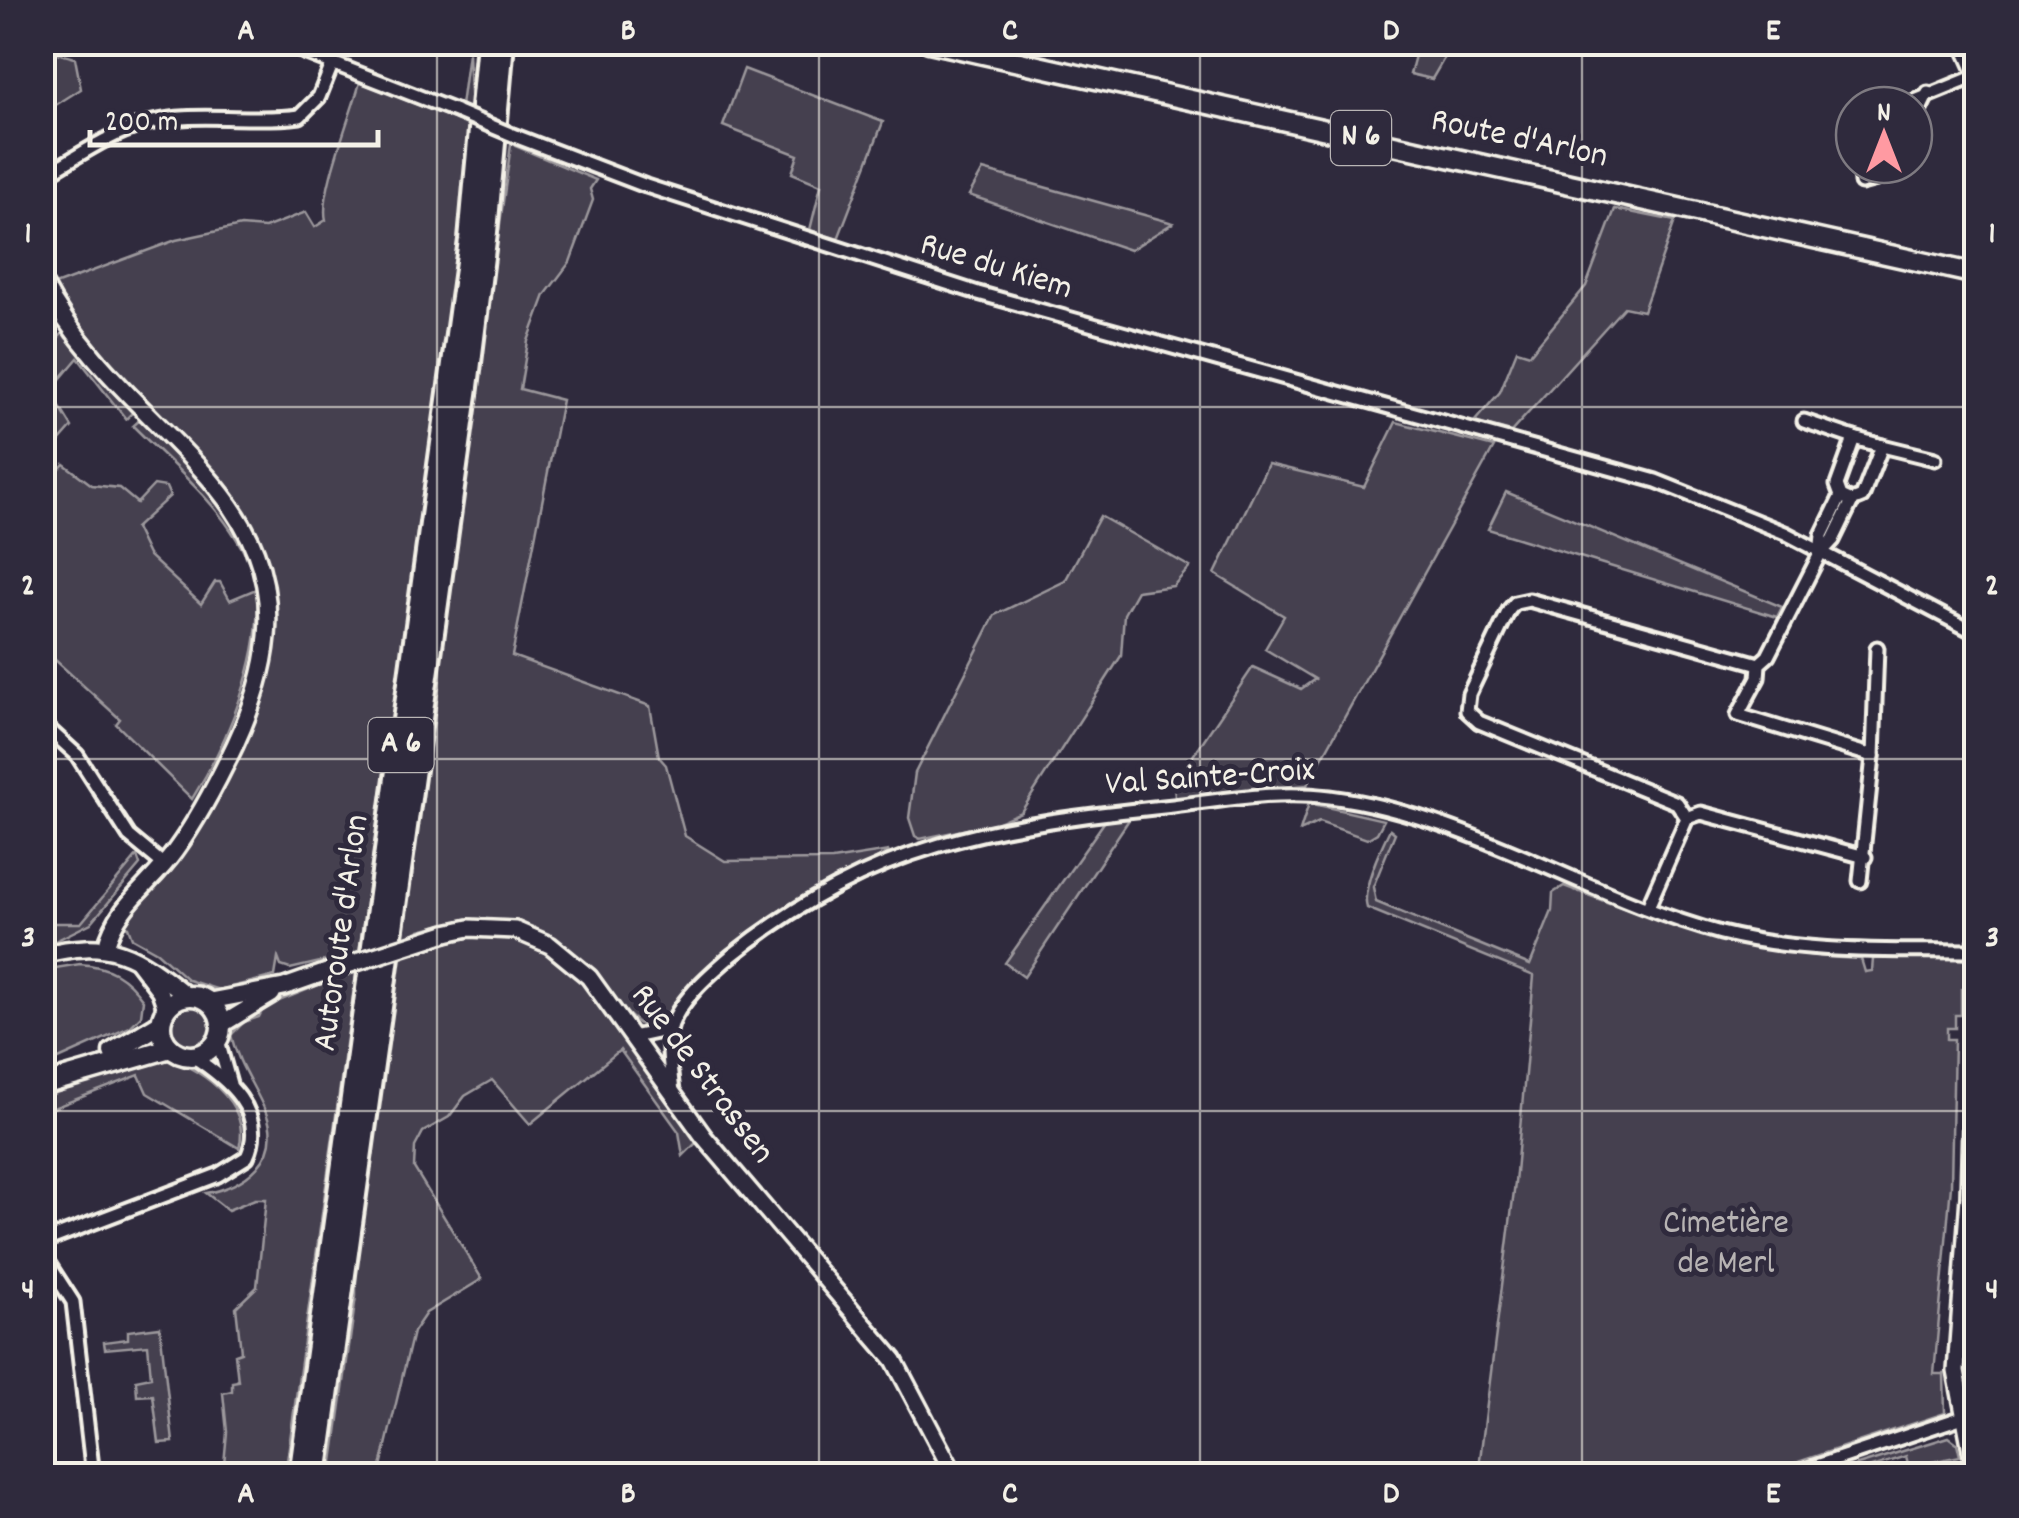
<svg xmlns="http://www.w3.org/2000/svg" width="2019" height="1518" font-family="Dekko,sans-serif">
	<style>
		.green { fill: #454050; stroke: #9c989c; stroke-width: 2.5 }
		.lines { fill: none; stroke-linecap: round; stroke-linejoin: round }
		.street-casing { stroke: #f4f1e8; stroke-width: 19 }
		.secondary-casing { stroke: #f4f1e8; stroke-width: 22 }
		.primary-casing { stroke: #f4f1e8; stroke-width: 25 }
		.highway-casing { stroke: #f4f1e8; stroke-width: 28 }
		.street { stroke: #2f2a3d; stroke-width: 11 }
		.secondary { stroke: #2f2a3d; stroke-width: 15 }
		.primary { stroke: #2f2a3d; stroke-width: 18 }
		.highway { stroke: #2f2a3d; stroke-width: 20 }
		.street-bridge-casing { stroke: #f4f1e8; stroke-width: 19; stroke-linecap: butt }
		.secondary-bridge-casing { stroke: #f4f1e8; stroke-width: 22; stroke-linecap: butt }
		.street-bridge { stroke: #2f2a3d; stroke-width: 11 }
		.secondary-bridge { stroke: #2f2a3d; stroke-width: 15 }
		.grid { fill: none; stroke: #f4f1e8; stroke-width: 2.5; stroke-opacity: 0.55 }
		.labels { text-anchor: middle; dominant-baseline: central; stroke-width: 10; stroke-linejoin: round; paint-order: stroke }
		.shield { fill: #2f2a3d; stroke: #b9b5b5; stroke-width: 2.5 }
		.shield-label { font-size: 32px; font-weight: bold; fill: #f4f1e8 }
		.street-label { font-size: 35px; fill: #f4f1e8; stroke: #2f2a3d }
		.park-label { font-size: 35px; fill: #b7b3b3; stroke: #2f2a3d }
		.neatline { fill: none; stroke: #f4f1e8; stroke-width: 4 }
		.grid-label { font-size: 32px; text-anchor: middle; font-weight: bold; fill: #f4f1e8 }
	</style>
	<rect width="100%" height="100%" fill="#2f2a3d"/>
	<filter id="ink" filterUnits="userSpaceOnUse"><feTurbulence type="fractalNoise" baseFrequency=".01" numOctaves="2"/><feDisplacementMap in="SourceGraphic" scale="20" xChannelSelector="R" yChannelSelector="G"/><feConvolveMatrix kernelMatrix="1 2 1 2 8 2 1 2 1" color-interpolation-filters="sRGB"/></filter>
	<g filter="url(#ink)">
		<g class="green">
			<polygon points="1393,43 1453,42 1453,43 1432,79 1410,74 1417,48"/>
			<polygon points="43,49 75,58 81,89 43,113"/>
			<path d="M468,53L471,111L460,240L285,1475H223L227,1432L223,1393L232,1391V1382L238,1381L235,1354L241,1352L236,1307L257,1287L266,1199H255L228,1210L206,1193C244,1187 284,1158 266,1113C255,1086 238,1065 231,1035L244,1022L259,1017L264,1007L334,979L333,959L290,969L281,966L278,958L275,976L219,990L188,980L157,952L132,938L128,927L121,926C228,770 360,628 196,452C180,435 162,422 145,406C123,383 104,354 84,329C73,315 60,302 52,286L176,240L241,226L265,228L306,212L315,227L326,220C319,194 352,113 360,82L459,121Z"/>
			<polygon points="744,69 883,122 838,239 810,230 821,185 792,173 798,155 723,126"/>
			<path d="M513,130L515,146L596,180L590,189L593,200L570,262L545,295L528,341L520,389L562,400L512,656L650,706L659,757L666,765L685,836L725,861L832,860L889,851C864,869 835,880 808,895C773,916 740,941 710,969C697,981 668,1027 653,1029C632,1032 588,961 566,946C522,915 470,915 420,930L417,951L474,933L508,936L548,950L587,983L698,1141L683,1156L679,1132L620,1050L530,1124L492,1080L465,1096L449,1117L423,1132L415,1147L414,1168L482,1279L426,1313L413,1332L379,1475L331,1476L356,1296V1262Z"/>
			<polygon points="983,170 1173,223 1130,250 969,195"/>
			<polygon points="1615,209 1675,221 1643,311 1624,307 1511,432 1474,422 1500,392 1517,350 1530,354 1586,286"/>
			<polygon points="63,333 66,338 74,336 134,411 126,419 78,358 50,391 72,427 43,460 43,353"/>
			<path d="M142,418C189,465 237,504 252,570C230,512 176,469 133,426Z"/>
			<polygon points="1396,422 1494,447 1307,785 1175,798 1174,784 1253,667 1301,689 1315,679 1265,649 1284,616 1215,574 1268,464 1364,487"/>
			<path d="M64,464L92,485L119,488L137,503L154,485L166,487L170,496L135,528L148,555L201,604L215,582H220L230,600L256,589C265,652 228,742 192,799L116,724L120,719L43,649L42,470L51,478Z"/>
			<polygon points="1506,492 1782,607 1777,617 1488,529"/>
			<polygon points="1100,516 1190,567 1173,586 1137,591 1124,614 1121,656 1021,812 996,823 920,839 915,836 909,818 915,773 995,615 1065,581"/>
			<polygon points="1309,803 1384,820 1377,833 1367,839 1319,822 1300,831"/>
			<polygon points="1130,818 1024,977 1005,963 1105,821"/>
			<path d="M1390,829L1395,833L1373,887L1376,902L1530,965L1552,911L1553,893L1564,886C1666,925 1751,955 1861,959L1865,972L1872,971L1873,959L1930,955L1967,960L1968,988L1961,989V1015H1955V1028H1947V1039H1954L1951,1185L1934,1374H1944L1945,1413L1759,1475H1478L1515,1183L1534,976L1367,908C1361,890 1381,847 1390,829Z"/>
			<polygon points="137,856 140,865 91,923 43,947 43,923 81,923"/>
			<path d="M80,964C109,966 126,976 143,1000L141,1016L130,1027L43,1066V970Z"/>
			<circle cx="191" cy="1026" r="20"/>
			<path d="M159,1056C197,1065 252,1102 239,1148L147,1093L139,1075L43,1112V1090Z"/>
			<polygon points="160,1327 173,1442 159,1443 153,1395 137,1396 136,1380 151,1377 148,1345 105,1349 104,1342 128,1339 128,1331"/>
			<polygon points="1949,1437 1957,1443 1960,1456 1917,1465 1919,1475 1911,1475 1906,1456 1846,1475 1825,1475"/>
		</g>
		<g class="lines">
			<g class="street-casing">
				<g id="street">
					<polyline points="278,42 458,112"/>
					<polyline points="1905,105 1976,76"/>
					<polyline points="1914,122 1928,93"/>
					<polyline points="515,136 646,186 978,293 1656,481 1785,533 1976,633"/>
					<polyline points="1860,165 1861,183 1876,179 1887,165"/>
					<path d="M42,177C75,158 108,134 145,124C196,110 249,123 300,116L319,97L333,62"/>
					<polyline points="1804,421 1854,438"/>
					<polyline points="1882,446 1935,459"/>
					<polyline points="1852,501 1841,496 1837,485 1854,438 1882,446 1862,497 1852,501 1833,540 1820,554 1768,656 1759,664 1758,678 1738,715 1873,756"/>
					<polyline points="1820,554 1822,535 1841,496"/>
					<polyline points="42,723 77,755 129,836 164,865"/>
					<polyline points="1687,818 1701,813 1865,857"/>
					<polyline points="1860,881 1873,756 1877,648"/>
					<polyline points="1648,907 1687,818 1677,803 1479,722 1467,711 1469,694 1509,610 1515,603 1529,600 1759,664"/>
					<polyline points="633,1037 670,1029"/>
					<polyline points="218,1041 230,1084"/>
					<path d="M673,1092C671,1073 667,1050 670,1031C676,1003 710,974 731,956C873,842 998,824 1173,806C1224,800 1278,790 1330,797C1468,815 1589,898 1721,933C1804,954 1892,950 1976,951"/>
					<path d="M42,1242L218,1175L247,1157C268,1112 226,1078 192,1056"/>
					<polyline points="42,1254 73,1302 93,1476"/>
					<polyline points="1787,1476 1963,1417"/>
				</g>
			</g>
			<g class="secondary-casing">
				<g id="secondary">
					<polyline points="1963,42 1976,71"/>
					<path d="M42,281C133,457 350,498 235,745C218,781 199,818 175,851C150,886 117,904 106,947"/>
					<polyline points="446,933 469,928 515,930 550,945 589,977 704,1137 894,1360 955,1476"/>
					<path d="M42,955C110,937 135,954 186,995"/>
					<polyline points="138,962 160,991 166,1009"/>
					<polyline points="210,1001 284,987 335,969"/>
					<polyline points="221,1025 272,994"/>
					<polyline points="1976,1476 1956,1371 1969,1197 1976,944"/>
				</g>
			</g>
			<g class="primary-casing">
				<g id="primary">
					<polyline points="929,42 1976,274"/>
					<circle cx="191" cy="1026" r="30"/>
					<polyline points="113,1052 160,1024"/>
					<polyline points="42,1085 170,1048"/>
				</g>
			</g>
			<g class="highway-casing">
				<g id="highway">
					<polyline points="300,1476 470,240 488,42"/>
					<polyline points="316,1476 467,387 486,232 503,42"/>
				</g>
			</g>
			<use href="#street" class="street"/>
			<use href="#secondary" class="secondary"/>
			<use href="#primary" class="primary"/>
			<use href="#highway" class="highway"/>
			<g class="street-bridge-casing">
				<polyline id="street-bridge" points="458,112 515,136"/>
			</g>
			<g class="secondary-bridge-casing">
				<polyline id="secondary-bridge" points="335,969 446,933"/>
			</g>
			<use href="#street-bridge" class="street-bridge"/>
			<use href="#secondary-bridge" class="secondary-bridge"/>
		</g>
	</g>
	<path class="grid" d="M437,42V1476M819,42V1476M1200,42V1476M1582,42V1476M42,407H1976M42,759H1976M42,1111H1976"/>
	<g class="labels">
		<g class="shield">
			<rect x="1331" y="111" width="60" height="54" rx="8"/>
			<rect x="368.5" y="718" width="65" height="54" rx="8"/>
		</g>
		<g class="shield-label">
			<text x="1361" y="138">N 6</text>
			<text x="401" y="745">A 6</text>
		</g>
		<g class="street-label">
			<text transform="translate(1519 140) rotate(12)">Route d'Arlon</text>
			<text transform="translate(996 268) rotate(17)">Rue du Kiem</text>
			<text transform="translate(1210 779) rotate(-4)">Val Sainte-Croix</text>
			<text transform="translate(343 933) rotate(-82)">Autoroute d'Arlon</text>
			<text transform="translate(701 1075) rotate(53)">Rue de Strassen</text>
		</g>
		<g class="park-label">
			<text x="1726" y="1225">Cimetière<tspan x="1726" dy="40">de Merl</tspan></text>
		</g>
	</g>
	<rect width="2019" height="1518" fill="none" stroke="#2f2a3d" stroke-width="110"/>
	<g transform="translate(1884 135)"><circle r="48" fill="#2f2a3d" stroke="#7e7a81" stroke-width="2.5"/>
	<path d="M0-8L18 38L0 25L-18 38Z" fill="#ff9aa2"/>
	<text y="-15" font-size="28" font-weight="bold" text-anchor="middle" fill="#f4f1e8">N</text>
	</g>
	<path d="M90 130v15h288v-15" fill="none" stroke="#f4f1e8" stroke-width="5"/>
	<text x="105" y="130" font-size="30" fill="#f4f1e8" stroke="#2f2a3d" stroke-width="8" paint-order="stroke">200 m</text>
	<rect x="55" y="55" width="1909" height="1408" class="neatline"/>
	<g class="grid-label">
		<text x="246" y="39">A</text>
		<text x="628" y="39">B</text>
		<text x="1010" y="39">C</text>
		<text x="1391" y="39">D</text>
		<text x="1773" y="39">E</text>
		<text x="28" y="242">1</text>
		<text x="1992" y="242">1</text>
		<text x="28" y="594">2</text>
		<text x="1992" y="594">2</text>
		<text x="28" y="946">3</text>
		<text x="1992" y="946">3</text>
		<text x="28" y="1298">4</text>
		<text x="1992" y="1298">4</text>
		<text x="246" y="1502">A</text>
		<text x="628" y="1502">B</text>
		<text x="1010" y="1502">C</text>
		<text x="1391" y="1502">D</text>
		<text x="1773" y="1502">E</text>
	</g>
</svg>
